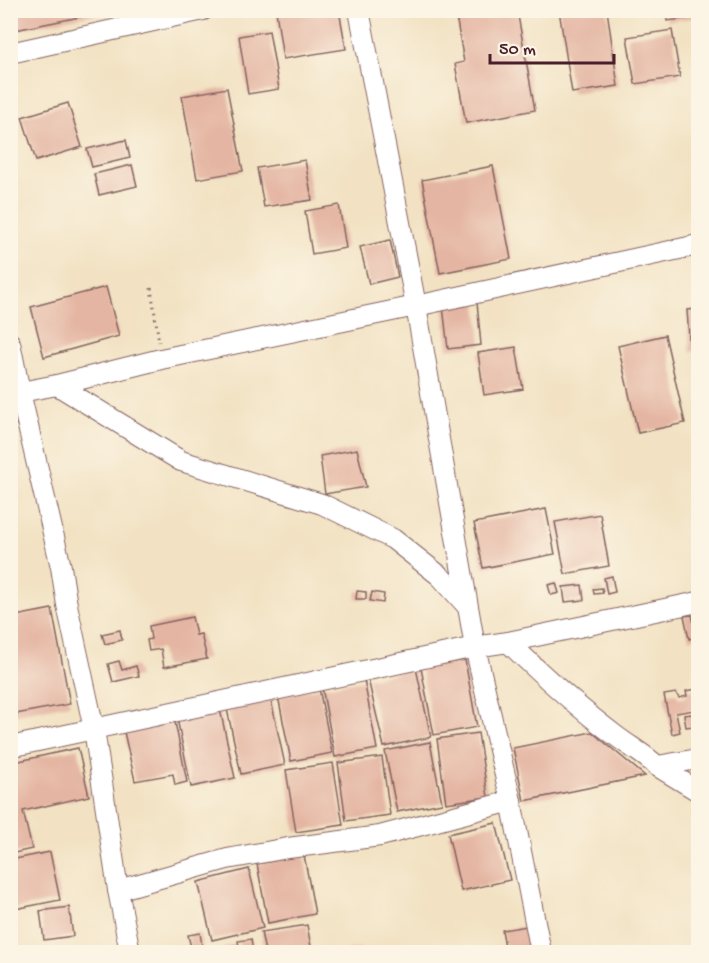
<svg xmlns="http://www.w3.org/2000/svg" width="709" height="963" font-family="'Gochi Hand',sans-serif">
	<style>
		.building { fill: #e4b5a2 }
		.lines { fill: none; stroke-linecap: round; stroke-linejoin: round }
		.minor-casing { stroke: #856360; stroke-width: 22 }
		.path { stroke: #856360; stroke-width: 3; stroke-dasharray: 1.5 4.5; stroke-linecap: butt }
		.minor { stroke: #fff; stroke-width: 20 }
	</style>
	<rect width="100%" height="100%" fill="#fcf5e5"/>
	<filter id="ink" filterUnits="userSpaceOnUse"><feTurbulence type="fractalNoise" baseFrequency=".0167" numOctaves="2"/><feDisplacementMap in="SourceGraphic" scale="12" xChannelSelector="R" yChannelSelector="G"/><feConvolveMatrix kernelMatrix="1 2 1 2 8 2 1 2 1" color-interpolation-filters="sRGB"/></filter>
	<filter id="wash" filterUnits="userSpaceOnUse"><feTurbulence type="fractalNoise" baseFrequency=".008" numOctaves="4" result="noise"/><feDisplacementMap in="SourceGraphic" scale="24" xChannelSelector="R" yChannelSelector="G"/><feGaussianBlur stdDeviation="1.35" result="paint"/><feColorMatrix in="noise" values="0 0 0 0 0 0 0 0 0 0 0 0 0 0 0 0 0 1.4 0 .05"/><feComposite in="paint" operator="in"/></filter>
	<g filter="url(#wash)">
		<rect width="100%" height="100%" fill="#f2e2c3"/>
		<g id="blocks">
			<g class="building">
				<polygon points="10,10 105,10 105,12 10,31"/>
				<polygon points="339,10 346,49 283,59 276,11"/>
				<polygon points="455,10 517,10 535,110 466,123 455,64 464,62"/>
				<polygon points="559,10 607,10 618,86 572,93"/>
				<polygon points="666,10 698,10 698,17 667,21"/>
				<polygon points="672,30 680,77 635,84 627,37"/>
				<polygon points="269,31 279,89 248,94 239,36"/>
				<polygon points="227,88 243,171 197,179 182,96"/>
				<polygon points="68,103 82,147 36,161 22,117"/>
				<polygon points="126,140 130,158 92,167 87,149"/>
				<polygon points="305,160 312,200 264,207 257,168"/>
				<polygon points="132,165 137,186 99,195 94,174"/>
				<polygon points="493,166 511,259 440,273 422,180"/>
				<polygon points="339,205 346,248 312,254 305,211"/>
				<polygon points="390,240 398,277 369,284 360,247"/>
				<polygon points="106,287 119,336 44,357 31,307"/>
				<polygon points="477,302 481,345 448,349 443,306"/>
				<polygon points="698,309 698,351 690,352 687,310"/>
				<polygon points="665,335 685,423 638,433 618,346"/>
				<polygon points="516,347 523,389 484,395 478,353"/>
				<polygon points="18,403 22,423 10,426 10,405"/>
				<polygon points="357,449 366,487 325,494 320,456"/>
				<polygon points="546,509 555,554 483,568 474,523"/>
				<polygon points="600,514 609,566 565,574 555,522"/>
				<polygon points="612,576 615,592 607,594 604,578"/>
				<polygon points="556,583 559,593 551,595 548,585"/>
				<polygon points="582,585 584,600 565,602 563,587"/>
				<polygon points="602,588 603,593 594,594 593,589"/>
				<polygon points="357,591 366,592 366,599 356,599"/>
				<polygon points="372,592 384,594 383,603 370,601"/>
				<polygon points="52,609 70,704 10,715 10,617"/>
				<polygon points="692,615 697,637 689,639 684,616"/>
				<polygon points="192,617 196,635 201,634 207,659 164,667 161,649 149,651 147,640 151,639 149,626"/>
				<polygon points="120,630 122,640 105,644 102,634"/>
				<polygon points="465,660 477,727 434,735 421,668"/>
				<polygon points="119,661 122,670 136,666 139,676 113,682 108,664"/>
				<polygon points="416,668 431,737 384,747 368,679"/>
				<polygon points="364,680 377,749 335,757 322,687"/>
				<polygon points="319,688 332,753 291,761 278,696"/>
				<polygon points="697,689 698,725 694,710 676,713 680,732 672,734 664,695 676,693 679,698 687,696 686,691"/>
				<polygon points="271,700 285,765 241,774 227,709"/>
				<polygon points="220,709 235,778 191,787 177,718"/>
				<polygon points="692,714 694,726 686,727 684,715"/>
				<polygon points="175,722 187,782 175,785 173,774 135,781 124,732"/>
				<polygon points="592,732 645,776 524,801 513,748"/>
				<polygon points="478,733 488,797 446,803 437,739"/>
				<polygon points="430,742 442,803 397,812 385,751"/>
				<polygon points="78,748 89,796 23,811 32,849 10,854 10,763"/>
				<polygon points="382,757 390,815 346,821 338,763"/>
				<polygon points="333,763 343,825 296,832 286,770"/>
				<polygon points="496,823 510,880 461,891 448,834"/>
				<polygon points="50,852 60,900 10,910 10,860"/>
				<polygon points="304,855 315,914 268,923 257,864"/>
				<polygon points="249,869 263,928 212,940 198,882"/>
				<polygon points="69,907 73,936 44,940 40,911"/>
				<polygon points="307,925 312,952 265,952 261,932"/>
				<polygon points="527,926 532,952 506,952 502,930"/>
				<polygon points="200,933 203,952 192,952 188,935"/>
				<polygon points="251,939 253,951 240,952 238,941"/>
				<polygon points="236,945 237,952 224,952 224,947"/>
				<polygon points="360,948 361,952 341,952 341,951"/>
			</g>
		</g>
	</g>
	<g filter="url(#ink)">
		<use href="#blocks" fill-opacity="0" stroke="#856360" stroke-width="1.5"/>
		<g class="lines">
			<g class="minor-casing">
				<g id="minor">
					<polyline points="359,10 416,306 475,647 511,801 541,952"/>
					<polyline points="10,53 203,10"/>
					<polyline points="10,343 20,392 61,567 67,605 94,729 118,890 130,952"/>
					<polyline points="57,385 181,461 322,504 393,539 440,576 467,606"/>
					<polyline points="10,394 57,385 161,359 416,306 698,245"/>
					<path d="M508,642C542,675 577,707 616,736C629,746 644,754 657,766L698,759"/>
					<polyline points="10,747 475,647 508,642 698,602"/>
					<polyline points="657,766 698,791"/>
					<polyline points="118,890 227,859 288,848 380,836 511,801"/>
				</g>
			</g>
			<polyline class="path" points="151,288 159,342"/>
			<use href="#minor" class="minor"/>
		</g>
	</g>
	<rect width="709" height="963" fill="none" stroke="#fcf5e5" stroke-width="36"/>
	<path d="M490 54v9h124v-9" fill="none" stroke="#4a1f2b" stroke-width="3"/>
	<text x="499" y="54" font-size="18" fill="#4a1f2b" stroke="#fcf5e5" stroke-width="4.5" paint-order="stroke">50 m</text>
</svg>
